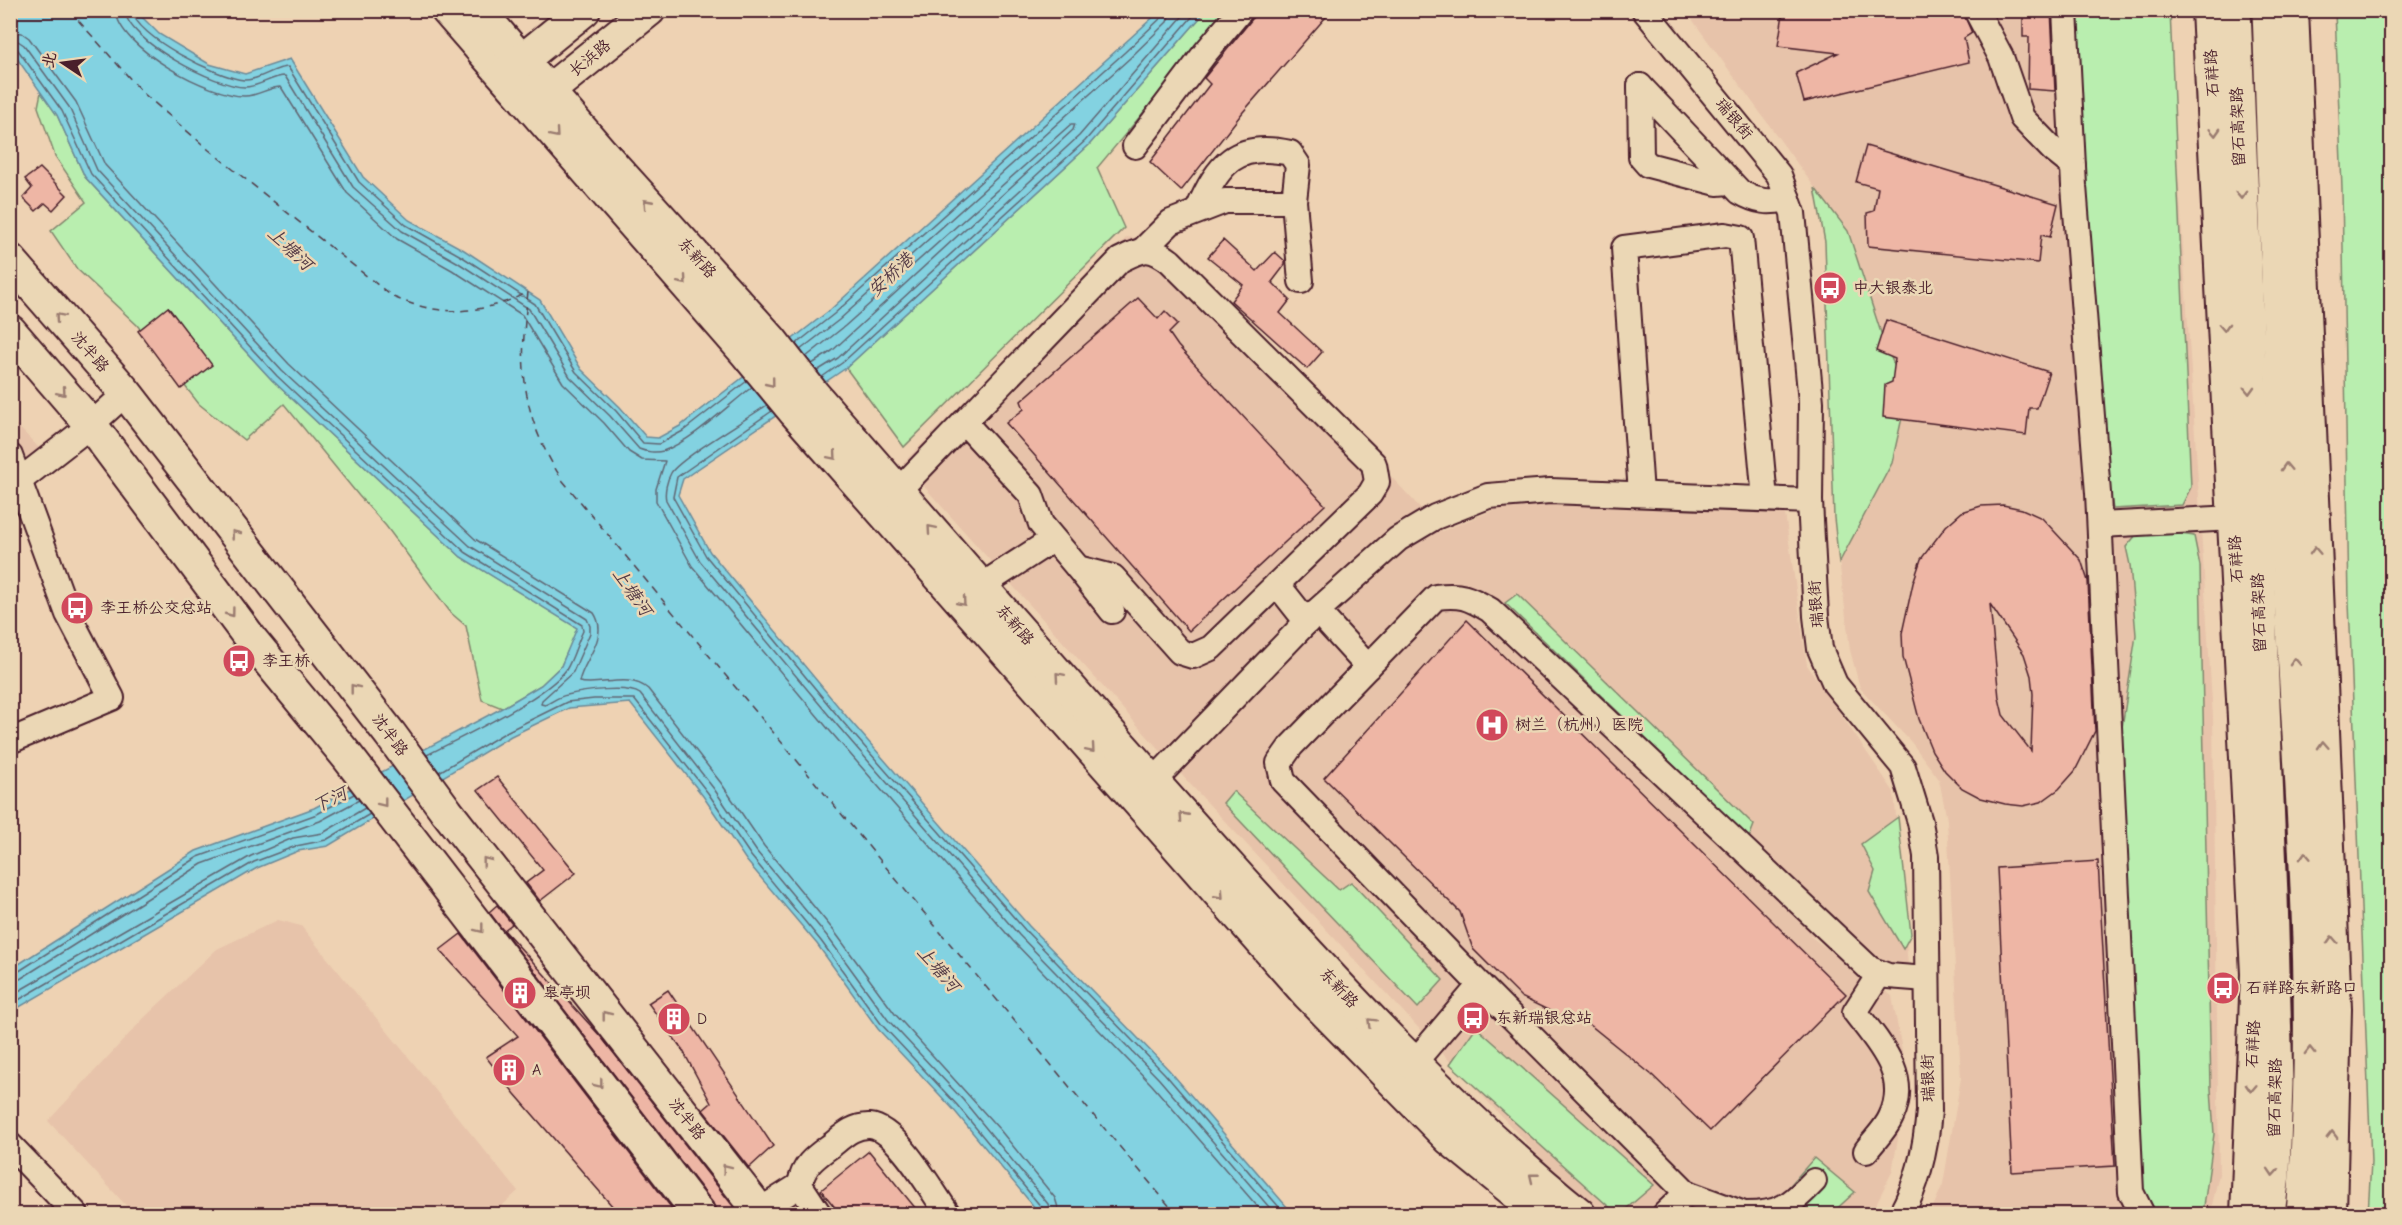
<svg xmlns="http://www.w3.org/2000/svg" width="2402" height="1225" font-family="'Comic Neue','LXGW WenKai TC',sans-serif">
	<style>
		.built { fill: #e7c3aa }
		.green { fill: #b9eeaf; stroke: #82866d; stroke-width: 1.5 }
		.water { fill: #83d2e1; stroke: #6c8a98; stroke-width: 1.5 }
		.lines { fill: none; stroke-linecap: round; stroke-linejoin: round }
		.shore { stroke: #616774; stroke-width: 1.5 }
		.ferry { stroke: #533a46; stroke-width: 1.5; stroke-dasharray: 8 6; stroke-linecap: butt }
		.building { fill: #eeb6a5; stroke: #4a1f2b; stroke-width: 1.5; fill-rule: evenodd }
		.minor-casing { stroke: #4a1f2b; stroke-width: 28 }
		.major-casing { stroke: #4a1f2b; stroke-width: 36 }
		.highway-casing { stroke: #4a1f2b; stroke-width: 38 }
		.minor { stroke: #ebd7b5; stroke-width: 24 }
		.major { stroke: #ebd7b5; stroke-width: 32 }
		.highway { stroke: #ebd7b5; stroke-width: 33 }
		.oneway { stroke: #9a7b70 }
		.labels { text-anchor: middle; dominant-baseline: central; stroke-width: 5; stroke-linejoin: round; paint-order: stroke }
		.street-label { font-size: 16px; fill: #4a1f2b; stroke: #ebd7b5 }
		.poi-label { font-size: 16px; fill: #4a1f2b; stroke: #ebd7b5; text-anchor: start }
		.water-label { font-size: 18px; font-style: italic; fill: #533a46; stroke: #ebd7b5 }
	</style>
	<rect width="100%" height="100%" fill="#eed2b3"/>
	<filter id="ink" filterUnits="userSpaceOnUse"><feTurbulence type="fractalNoise" baseFrequency=".0167" numOctaves="2"/><feDisplacementMap in="SourceGraphic" scale="12" xChannelSelector="R" yChannelSelector="G"/><feConvolveMatrix kernelMatrix="1 2 1 2 8 2 1 2 1" color-interpolation-filters="sRGB"/></filter>
	<g filter="url(#ink)">
		<g class="built">
			<polygon points="1686,11 2168,11 2213,717 2219,1174 2210,1214 1930,1214 1943,1184 1961,1078 1947,820 1939,779 1911,742 1860,688 1850,650 1834,518 1825,242 1815,188"/>
			<polygon points="1127,237 1172,243 1442,531 1514,502 1785,514 1807,665 1894,792 1908,966 1880,963 1807,934 1892,996 1904,1061 1898,1139 1892,1172 1871,1214 1601,1214 1576,1196 1190,784 903,463"/>
			<polygon points="10,418 42,451 10,473"/>
			<polygon points="278,920 301,926 518,1191 493,1214 134,1214 48,1121 145,1017 217,949"/>
		</g>
		<g class="green">
			<polygon points="1206,11 1228,11 1097,168 1124,228 904,447 846,368 1089,145"/>
			<polygon points="2076,11 2170,11 2191,487 2182,505 2113,509 2093,387"/>
			<polygon points="2335,11 2392,11 2391,1214 2368,1214 2371,1162 2349,602 2342,189"/>
			<polygon points="41,92 57,115 85,177 272,380 461,557 578,628 561,666 541,685 502,708 482,700 466,626 451,613 386,526 359,496 284,404 244,440 199,404 137,325 77,269 51,231 86,202 55,156 38,107"/>
			<polygon points="1815,188 1848,231 1883,339 1907,395 1892,463 1839,563 1834,518 1825,242"/>
			<polygon points="2174,533 2194,536 2200,566 2211,1088 2214,1134 2203,1214 2171,1214 2169,1212 2141,1210 2113,787 2136,635 2130,565 2126,547 2137,534"/>
			<polygon points="1517,594 1754,825 1749,838 1505,603"/>
			<polygon points="1233,791 1339,890 1351,882 1443,980 1418,1008 1223,803"/>
			<polygon points="1898,817 1911,934 1903,949 1869,892 1875,871 1861,844"/>
			<polygon points="1476,1027 1654,1185 1620,1214 1617,1214 1450,1064"/>
			<polygon points="1814,1158 1855,1192 1831,1214 1765,1214"/>
		</g>
		<polygon class="water" points="11,11 136,11 159,34 209,64 245,74 290,59 363,177 409,220 464,250 540,300 581,369 620,407 646,437 658,438 680,426 830,310 1160,11 1206,11 1089,145 846,368 683,479 678,495 710,552 847,717 1029,926 1169,1070 1293,1214 1040,1214 953,1109 878,1029 817,944 746,860 703,796 630,703 569,708 511,736 328,846 298,851 257,868 11,1012 11,969 196,851 314,808 502,708 541,685 561,666 577,628 461,557 272,380 85,177 57,115 11,50"/>
		<g class="lines">
			<g class="shore">
				<path d="M116,10C117,48 212,97 245,96C258,96 269,87 281,87L347,193L397,239L452,270L522,315L563,383L604,423L629,452L642,460L665,461L656,489V501L692,566L830,731L1013,941L1152,1085L1264,1214"/>
				<path d="M125,10C126,41 217,87 245,87C259,87 272,76 285,76L353,187L402,231L457,262L529,309L570,377L610,416L639,449C646,452 656,453 663,451C693,440 726,407 752,387"/>
				<path d="M132,10C135,37 219,78 244,80C259,81 274,67 288,67L359,182L406,225L461,256L535,304L576,372L616,411L643,443L659,444L683,431L747,381"/>
				<path d="M10,31L22,33L29,38L76,102L105,165L289,364L475,539L594,613C610,637 583,660 579,682C601,687 629,672 648,689L721,783L764,846L834,931L895,1014L1000,1130L1055,1198L1060,1214"/>
				<path d="M10,40L18,41L24,45L69,107L97,170L282,371L470,546L587,619L590,626V633L573,672L542,700L541,704L545,705C552,702 559,696 567,695C583,691 627,685 640,694L714,789L757,852L827,936L888,1020L963,1100L1048,1204L1051,1214"/>
				<path d="M10,47L18,50L62,111L91,174L277,376L465,552L582,625L583,631C577,643 573,659 566,670C544,699 461,737 427,755"/>
				<polyline points="796,344 834,314 1125,52 1162,17 1164,10"/>
				<polyline points="800,350 839,320 1130,58 1167,22 1171,10"/>
				<polyline points="806,357 845,326 1071,124 1075,124 1073,130 832,351 812,364"/>
				<polyline points="817,371 838,358 1079,136 1188,10"/>
				<polyline points="822,377 842,363 1085,141 1198,10"/>
				<path d="M767,405C750,417 679,459 671,473C667,480 664,492 666,500L700,561L837,725L1019,935L1159,1079L1275,1214"/>
				<polyline points="772,411 677,477 673,497 706,556 842,721 1025,930 1165,1074 1285,1214"/>
				<polyline points="439,772 508,731 567,702 594,699 634,699 708,793 751,856 821,941 882,1025 957,1105 1042,1208 1044,1214"/>
				<polyline points="10,974 16,973 198,857 317,814 354,794"/>
				<polyline points="10,982 20,979 202,864 320,821 359,800"/>
				<polyline points="10,996 251,856 293,838 323,833 365,808"/>
				<polyline points="10,1005 254,862 296,846 326,840 370,814"/>
			</g>
			<path class="ferry" d="M69,10L143,93L209,150L393,297C441,317 482,315 528,292C519,367 520,415 563,481L1176,1214"/>
		</g>
		<g class="building">
			<polygon points="1256,10 1332,10 1243,112 1181,191 1150,162 1210,84 1204,78 1252,19"/>
			<polygon points="1825,10 1962,10 1972,33 1964,38 1969,62 1804,102 1796,73 1838,53 1778,46 1783,14"/>
			<polygon points="2023,10 2051,10 2055,91 2028,89 2029,37 2023,37"/>
			<polygon points="1866,146 2058,204 2050,237 2041,235 2038,263 1868,246 1867,213 1874,211 1878,188 1856,182"/>
			<polygon points="40,168 67,195 53,210 45,203 36,211 23,198 32,188 25,179"/>
			<polygon points="1223,240 1257,271 1275,252 1285,261 1285,265 1272,282 1290,300 1280,313 1322,352 1307,369 1231,301 1243,285 1208,257"/>
			<polygon points="1138,298 1158,319 1165,311 1178,324 1169,333 1178,346 1325,505 1189,631 1006,423 1024,409 1021,401"/>
			<polygon points="168,307 212,365 181,389 138,331"/>
			<polygon points="1886,320 2049,372 2037,408 2029,408 2026,435 1883,417 1885,385 1892,382 1895,359 1876,351"/>
			<path d="M2003,505L2022,509L2042,518L2081,560L2088,581L2095,731L2075,771L2059,789L2041,802L2023,806L2005,804L1981,798L1962,788L1945,771L1932,751L1919,719L1903,657L1902,633L1913,583L1921,559L1946,526L1962,512L1981,506ZM1990,604L2024,654L2031,676L2033,694L2031,751L2003,715L1999,698Z"/>
			<polygon points="1467,620 1846,994 1710,1131 1652,1075 1585,1021 1556,1014 1521,997 1473,949 1460,912 1324,778"/>
			<polygon points="497,777 576,873 540,901 526,883 543,870 478,790"/>
			<polygon points="2098,861 2115,1166 2012,1172 1997,868"/>
			<polygon points="497,905 512,924 504,930 602,1038 740,1215 717,1215 713,1203 489,912"/>
			<polygon points="461,934 677,1215 620,1215 515,1094 486,1057 518,1036 440,950"/>
			<polygon points="668,990 773,1146 749,1168 703,1110 711,1103 682,1049 648,1003"/>
			<polygon points="869,1151 921,1215 841,1215 821,1190"/>
		</g>
		<g class="lines">
			<g class="minor-casing">
				<g id="minor">
					<path d="M1644,10L1779,175L1793,213L1811,402L1810,501L1816,616L1820,649L1835,684L1903,767L1920,822L1926,856L1929,1111C1926,1147 1919,1182 1901,1214"/>
					<polyline points="1976,10 2001,57 2022,118 2053,150 2073,166"/>
					<polyline points="2065,10 2074,186 2098,493 2131,1192 2142,1214"/>
					<path d="M1640,86L1740,192C1757,202 1768,203 1788,199"/>
					<polyline points="1640,86 1641,157 1648,165 1717,183 1730,182"/>
					<polyline points="1135,146 1206,52 1241,10"/>
					<path d="M1198,210C1218,164 1236,141 1290,153L1298,165L1294,201L1301,281"/>
					<polyline points="1144,249 1171,222 1225,201 1294,201"/>
					<polyline points="10,456 68,614 112,698 10,741"/>
					<polyline points="10,488 91,425 126,393"/>
					<path d="M898,491L1120,260C1143,249 1148,245 1170,261L1374,464L1377,482L1370,494L1211,648L1193,656L1180,652L1113,577L1078,568L1041,524L1031,495L964,422"/>
					<polyline points="1641,494 1624,248 1725,235 1741,238 1765,499"/>
					<polyline points="2100,525 2234,518"/>
					<polyline points="1078,568 1112,611"/>
					<polyline points="1277,584 1307,622"/>
					<polyline points="981,586 1052,540"/>
					<polyline points="1317,611 1368,667"/>
					<polyline points="1142,793 1317,611 1398,539 1435,517 1488,496 1550,491 1810,501"/>
					<polyline points="1413,1064 1480,985"/>
					<polyline points="10,1145 76,1214"/>
					<path d="M1866,1151C1874,1140 1886,1129 1891,1117C1911,1076 1878,1042 1855,1012L1880,973"/>
					<polyline points="759,1211 800,1185"/>
					<path d="M819,1214L800,1185C803,1164 817,1156 833,1144C844,1135 855,1125 870,1126C897,1128 933,1193 948,1214"/>
					<polyline points="1665,1214 1687,1193"/>
					<path d="M1744,1214L1687,1193L1480,985L1283,781L1279,763L1291,746L1436,597C1461,594 1468,597 1490,610L1870,969L1888,976L1927,979"/>
					<path d="M1746,1214C1780,1214 1791,1205 1814,1181"/>
				</g>
			</g>
			<g class="major-casing">
				<g id="major">
					<polyline points="447,10 747,354 795,412 1308,994 1449,1138 1542,1214"/>
					<path d="M478,10L600,151L771,340L813,394C950,551 1087,710 1227,864C1338,987 1450,1109 1579,1214"/>
					<polyline points="2208,10 2257,974 2247,1214"/>
					<polyline points="2292,10 2335,1009 2330,1214"/>
					<polyline points="505,74 584,10"/>
					<polyline points="531,105 649,10"/>
					<polyline points="10,260 126,393 390,734 447,812 762,1214"/>
					<polyline points="10,331 91,425 253,642 347,756 699,1214"/>
				</g>
			</g>
			<g class="highway-casing">
				<g id="highway">
					<polyline points="2234,10 2271,896 2276,1083 2273,1174 2268,1214"/>
					<path d="M2269,10C2276,206 2281,402 2291,598C2302,803 2321,1009 2303,1214"/>
				</g>
			</g>
			<use href="#minor" class="minor"/>
			<use href="#major" class="major"/>
			<use href="#highway" class="highway"/>
		</g>
		<defs><path id="oneway-chevron" d="M-2-3.5L2.5 0L-2 3.5" fill="none" stroke-width="1.6" stroke-linecap="round" stroke-linejoin="round" transform="scale(1.5)"/></defs>
		<g class="oneway">
			<use href="#oneway-chevron" transform="translate(2215 132) rotate(87)"/>
			<use href="#oneway-chevron" transform="translate(555 134) rotate(49)"/>
			<use href="#oneway-chevron" transform="translate(2241 195) rotate(88)"/>
			<use href="#oneway-chevron" transform="translate(647 203) rotate(-132)"/>
			<use href="#oneway-chevron" transform="translate(683 281) rotate(49)"/>
			<use href="#oneway-chevron" transform="translate(59 317) rotate(-131)"/>
			<use href="#oneway-chevron" transform="translate(2224 327) rotate(87)"/>
			<use href="#oneway-chevron" transform="translate(771 383) rotate(51)"/>
			<use href="#oneway-chevron" transform="translate(2249 390) rotate(88)"/>
			<use href="#oneway-chevron" transform="translate(62 392) rotate(49)"/>
			<use href="#oneway-chevron" transform="translate(833 456) rotate(49)"/>
			<use href="#oneway-chevron" transform="translate(2286 467) rotate(-92)"/>
			<use href="#oneway-chevron" transform="translate(931 529) rotate(-131)"/>
			<use href="#oneway-chevron" transform="translate(235 534) rotate(-128)"/>
			<use href="#oneway-chevron" transform="translate(2315 551) rotate(-93)"/>
			<use href="#oneway-chevron" transform="translate(962 602) rotate(49)"/>
			<use href="#oneway-chevron" transform="translate(231 613) rotate(53)"/>
			<use href="#oneway-chevron" transform="translate(2295 662) rotate(-93)"/>
			<use href="#oneway-chevron" transform="translate(1059 676) rotate(-131)"/>
			<use href="#oneway-chevron" transform="translate(354 688) rotate(-128)"/>
			<use href="#oneway-chevron" transform="translate(2323 745) rotate(-93)"/>
			<use href="#oneway-chevron" transform="translate(1091 749) rotate(49)"/>
			<use href="#oneway-chevron" transform="translate(383 803) rotate(52)"/>
			<use href="#oneway-chevron" transform="translate(1183 816) rotate(-132)"/>
			<use href="#oneway-chevron" transform="translate(2305 856) rotate(-93)"/>
			<use href="#oneway-chevron" transform="translate(486 861) rotate(-128)"/>
			<use href="#oneway-chevron" transform="translate(1220 895) rotate(48)"/>
			<use href="#oneway-chevron" transform="translate(480 929) rotate(52)"/>
			<use href="#oneway-chevron" transform="translate(2332 940) rotate(-93)"/>
			<use href="#oneway-chevron" transform="translate(606 1015) rotate(-128)"/>
			<use href="#oneway-chevron" transform="translate(1371 1022) rotate(-135)"/>
			<use href="#oneway-chevron" transform="translate(2310 1051) rotate(-91)"/>
			<use href="#oneway-chevron" transform="translate(599 1084) rotate(52)"/>
			<use href="#oneway-chevron" transform="translate(2251 1088) rotate(93)"/>
			<use href="#oneway-chevron" transform="translate(2332 1135) rotate(-89)"/>
			<use href="#oneway-chevron" transform="translate(726 1168) rotate(-128)"/>
			<use href="#oneway-chevron" transform="translate(2273 1172) rotate(94)"/>
			<use href="#oneway-chevron" transform="translate(1533 1177) rotate(-141)"/>
		</g>
	</g>
	<defs>
		<g id="bus-disc" transform="scale(1.725)"><circle r="9.5" fill="#d1495b" stroke="#ebd7b5"/><path d="M-5-6H5V4H4V6H2V4H-2V6H-4V4H-5ZM-3.5-4V0h7V-4ZM-3.5 1.2v1.5H-2V1.2ZM2 1.2v1.5H3.5V1.2Z" fill="#fff"/></g>
		<g id="hospital-disc" transform="scale(1.725)"><circle r="9.5" fill="#d1495b" stroke="#ebd7b5"/><path d="M-5-5h3v3.5h4V-5h3V5h-3V1.5h-4V5h-3Z" fill="#fff"/></g>
		<g id="building-disc" transform="scale(1.725)"><circle r="9.5" fill="#d1495b" stroke="#ebd7b5"/><path d="M-4-6H4V6H1V3H-1V6H-4ZM-2.5-4.3h1.7v1.8h-1.7ZM.8-4.3h1.7v1.8H.8ZM-2.5-1h1.7V.8h-1.7ZM.8-1h1.7V.8H.8Z" fill="#fff"/></g>
	</defs>
	<g fill-rule="evenodd">
		<use href="#bus-disc" x="1830" y="288"/>
		<use href="#bus-disc" x="77" y="608"/>
		<use href="#bus-disc" x="239" y="661"/>
		<use href="#hospital-disc" x="1492" y="725"/>
		<use href="#bus-disc" x="2223" y="988"/>
		<use href="#building-disc" x="520" y="993"/>
		<use href="#bus-disc" x="1473" y="1018"/>
		<use href="#building-disc" x="674" y="1019"/>
		<use href="#building-disc" x="509" y="1070"/>
	</g>
	<g class="labels">
		<g class="street-label">
			<text transform="translate(590 58) rotate(-39)">长浜路</text>
			<text transform="translate(2212 73) rotate(-93)">石祥路</text>
			<text transform="translate(1734 119) rotate(50)">瑞银街</text>
			<text transform="translate(2238 127) rotate(-92)">留石高架路</text>
			<text transform="translate(697 258) rotate(48)">东新路</text>
			<text transform="translate(90 352) rotate(49)">沈半路</text>
			<text transform="translate(2236 559) rotate(-93)">石祥路</text>
			<text transform="translate(1816 604) rotate(-94)">瑞银街</text>
			<text transform="translate(2259 613) rotate(-92)">留石高架路</text>
			<text transform="translate(1015 625) rotate(49)">东新路</text>
			<text transform="translate(390 735) rotate(53)">沈半路</text>
			<text transform="translate(1339 988) rotate(47)">东新路</text>
			<text transform="translate(2253 1044) rotate(-87)">石祥路</text>
			<text transform="translate(1928 1078) rotate(-91)">瑞银街</text>
			<text transform="translate(2275 1098) rotate(-89)">留石高架路</text>
			<text transform="translate(687 1119) rotate(52)">沈半路</text>
		</g>
		<g class="poi-label">
			<text x="1853" y="288">中大银泰北</text>
			<text x="100" y="608">李王桥公交总站</text>
			<text x="262" y="661">李王桥</text>
			<text x="1515" y="725">树兰（杭州）医院</text>
			<text x="2246" y="988">石祥路东新路口</text>
			<text x="543" y="993">皋亭坝</text>
			<text x="1496" y="1018">东新瑞银总站</text>
			<text x="697" y="1019">D</text>
			<text x="532" y="1070">A</text>
		</g>
		<g class="water-label">
			<text transform="translate(290 249) rotate(43)">上塘河</text>
			<text transform="translate(891 275) rotate(-43)">安桥港</text>
			<text transform="translate(632 592) rotate(55)">上塘河</text>
			<text transform="translate(330 800) rotate(-26)">下河</text>
			<text transform="translate(938 969) rotate(49)">上塘河</text>
		</g>
	</g>
	<rect width="2402" height="1225" fill="none" stroke="#ebd7b5" stroke-width="36"/>
	<rect x="18" y="18" width="2366" height="1189" fill="none" stroke="#4a1f2b" stroke-width="2" filter="url(#ink)"/>
	<g transform="translate(63 63) rotate(283)" stroke="#ebd7b5" stroke-width="4.5" paint-order="stroke">
	<path d="M0-4.5L10 22L0 15L-10 22Z" fill="#4a1f2b"/>
	<text y="-9" font-size="16" font-weight="bold" text-anchor="middle" fill="#4a1f2b">北</text>
	</g>
</svg>
